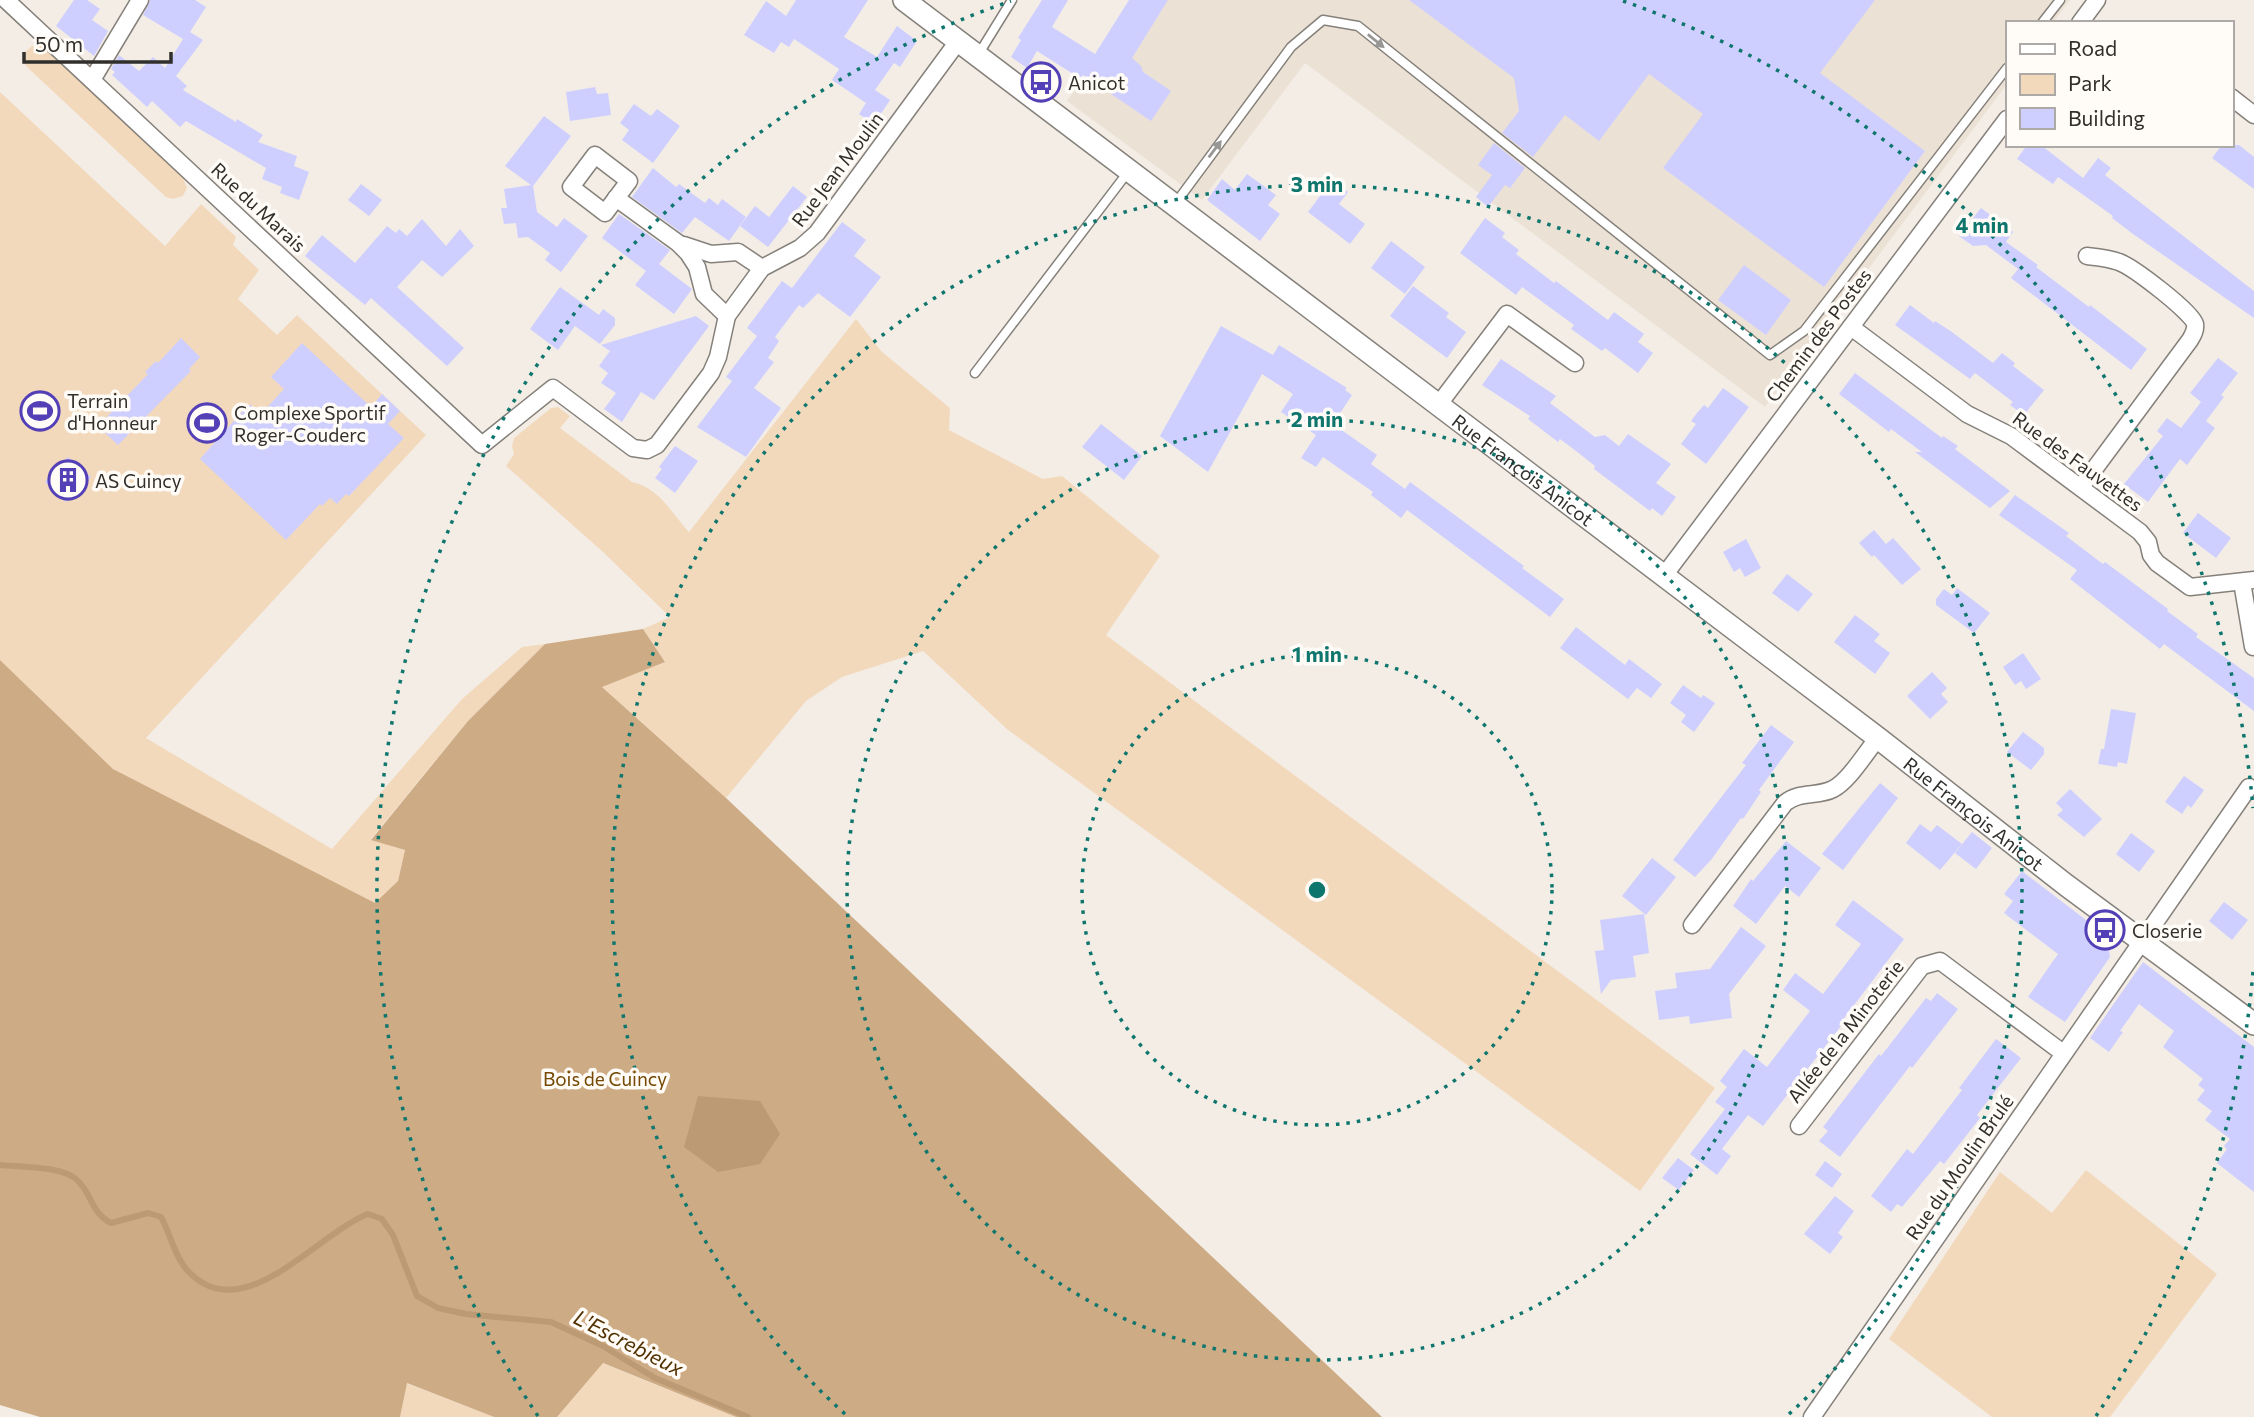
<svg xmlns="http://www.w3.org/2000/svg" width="2254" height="1417" font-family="Commissioner,sans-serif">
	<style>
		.built { fill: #ece1d5 }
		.green { fill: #f3d9bc }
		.forest { fill: #cdab84 }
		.water { fill: #bc9a74 }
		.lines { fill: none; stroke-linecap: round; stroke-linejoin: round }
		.stream { stroke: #bc9a74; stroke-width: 6 }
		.building { fill: #cfcfff }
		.lane-casing { stroke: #85807a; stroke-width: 11 }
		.street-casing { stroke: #85807a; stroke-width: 19 }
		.secondary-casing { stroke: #85807a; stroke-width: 24 }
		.lane { stroke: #fff; stroke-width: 8 }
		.street { stroke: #fff; stroke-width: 16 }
		.secondary { stroke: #fff; stroke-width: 21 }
		.oneway { fill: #989796 }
		.ring { fill: none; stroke: #0f766e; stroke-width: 3.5; stroke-dasharray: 3.5 7 }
		.labels { text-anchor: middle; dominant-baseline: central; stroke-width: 7; stroke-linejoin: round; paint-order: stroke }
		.poi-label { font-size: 19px; fill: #312f2c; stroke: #fffbf7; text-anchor: start }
		.street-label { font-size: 19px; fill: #312f2c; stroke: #fffbf7 }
		.park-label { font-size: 19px; fill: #744800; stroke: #fffbf7 }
		.water-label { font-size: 21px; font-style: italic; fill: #513000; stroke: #fffbf7 }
		.centre { fill: #0f766e; stroke: #fffbf7; stroke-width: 3.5 }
		.ring-label { font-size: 21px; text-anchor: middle; font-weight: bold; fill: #0f766e; stroke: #fffbf7; stroke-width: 7; stroke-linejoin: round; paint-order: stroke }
	</style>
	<rect width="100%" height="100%" fill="#f3ede6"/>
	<polygon class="built" points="1135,0 2070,0 2053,23 2007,23 2007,84 1765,407 1305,63 1202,200 1067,101"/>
	<g class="green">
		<polygon points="32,46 44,47 183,178 187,188 183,196 173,199 166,197 27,67 24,63 25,52"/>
		<polygon points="0,92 165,246 201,204 236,237 233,245 259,270 238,299 277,335 297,315 426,435 146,738 332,849 462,699 522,647 545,644 468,721 371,839 405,850 398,881 375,904 113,769 0,660"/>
		<path d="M856,319L881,351L950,408L949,430L1043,479L1062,476L1160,556L1106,635L1715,1088L1640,1191L1008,730L923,651L842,677L806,701L726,798L601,686L665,662L643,629L670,617L603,552L506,466L514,454L512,446L514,438L551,408L558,407L570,416L560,428L632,482C660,488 671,513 689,532Z"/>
		<polygon points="2086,1170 2217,1274 2110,1417 1992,1417 1889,1339 2000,1172 2052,1213"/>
		<polygon points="602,1363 736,1417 557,1417"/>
		<polygon points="406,1383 494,1417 400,1417"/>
	</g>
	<polygon class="forest" points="643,629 665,662 602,687 726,798 1382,1417 736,1417 603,1363 557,1417 494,1417 407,1383 400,1417 40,1417 0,1405 0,660 113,769 375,903 398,881 405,850 371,840 468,721 545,644"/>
	<polygon class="water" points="698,1096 760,1101 780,1134 760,1164 718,1172 684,1147"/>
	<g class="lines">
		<path class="stream" d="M0,1165C19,1167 63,1166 77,1180C92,1193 90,1212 111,1223L148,1213L161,1217C170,1233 175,1257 187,1270C242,1331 316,1234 368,1214L382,1219L393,1235L417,1296L438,1308L466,1314L551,1322L603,1346L655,1378L748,1417"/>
	</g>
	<g class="building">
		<polygon points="74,0 87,0 100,9 92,20 108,31 94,56 56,26"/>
		<polygon points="150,0 195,0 206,7 190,32 203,40 176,76 187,86 183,90 236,122 237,119 263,135 258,142 297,156 294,166 309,172 299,200 280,193 282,187 262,179 266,168 186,121 180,127 152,101 147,107 112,75 115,72 111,69 119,55 139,71 153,57 165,68 183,39 143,15"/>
		<polygon points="796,0 868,0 844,37 877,57 897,26 917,41 900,67 894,63 875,90 890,100 874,124 859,114 866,103 832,80 839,69 794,39 789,47 781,42 774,53 744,35 766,1 786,16"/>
		<polygon points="1042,0 1068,0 1052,27 1095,54 1129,0 1168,0 1132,58 1141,66 1143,72 1171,91 1151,121 1083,75 1081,79 1037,51 1027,68 1011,57 1021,40 1018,38"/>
		<polygon points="1409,0 1875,0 1820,73 1925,151 1824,287 1663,168 1703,114 1649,74 1599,141 1565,115 1533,157 1502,133 1519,111 1514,78"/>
		<polygon points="595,87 597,94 608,93 611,115 570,121 566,92"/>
		<polygon points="634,104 651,116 657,109 680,126 653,163 622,140 629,130 620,123"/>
		<polygon points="544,116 571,136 533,186 537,212 557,227 564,218 588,236 561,272 545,260 550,253 528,237 518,238 516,223 504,224 501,208 507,208 504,189 531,185 505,166"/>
		<polygon points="1494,143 1525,168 1510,188 1505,185 1488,207 1476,197 1492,175 1478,165"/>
		<polygon points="2027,145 2041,145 2083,178 2098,158 2111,168 2105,175 2254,291 2254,318 2133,234 2112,218 2113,216 2058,177 2053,184 2017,159"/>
		<polygon points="2222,145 2239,145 2254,157 2254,189 2212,158"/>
		<polygon points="653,168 676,187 679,184 705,203 709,198 718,205 722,199 746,217 729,241 695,217 682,233 632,197"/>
		<polygon points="1247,174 1276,195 1268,205 1280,214 1260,241 1207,200 1222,179 1235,190"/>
		<polygon points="1332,180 1348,192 1339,204 1365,224 1350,244 1308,212"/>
		<polygon points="361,184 382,200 369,216 348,200"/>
		<polygon points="793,186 807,197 768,247 740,226 755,206 769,217"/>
		<polygon points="1981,208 2013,232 2006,242 2038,265 2036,267 2089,307 2090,305 2147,349 2131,370 2011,278 2018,269 1986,245 1973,246 1959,236"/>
		<polygon points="619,214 670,250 659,264 692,289 674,314 635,285 646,271 602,238"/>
		<polygon points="1485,218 1505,233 1502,237 1519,250 1516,254 1554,283 1556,281 1608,320 1614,312 1644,334 1638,342 1653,353 1638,373 1605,348 1602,351 1571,329 1574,325 1522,287 1516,295 1460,253"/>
		<polygon points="422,219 446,246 460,229 474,246 442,277 422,260 397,287 464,348 447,366 371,298 365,305 305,256 322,235 355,263 387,226 396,233 399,229 407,236"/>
		<polygon points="842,222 866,240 854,256 881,277 850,317 818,293 803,308 799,305 775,337 779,341 768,358 774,362 754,388 781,408 746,457 697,427 732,381 726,377 757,336 747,328 782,281 792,288"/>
		<polygon points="1391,241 1425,267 1405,294 1371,268"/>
		<polygon points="1744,265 1791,300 1766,335 1718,300"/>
		<polygon points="1413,286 1449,313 1446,317 1466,332 1447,358 1390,316"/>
		<polygon points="560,287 599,315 603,309 615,318 615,325 600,344 575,326 558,350 530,329"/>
		<polygon points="1910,305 1934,323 1935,321 1952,332 1993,363 2002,353 2015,363 2013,366 2044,390 2024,415 2010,405 2013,402 1975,373 1970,379 1895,325"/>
		<polygon points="696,316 709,326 654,400 641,392 622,422 604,409 616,393 601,383 608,373 599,366 610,351 601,345"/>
		<polygon points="1221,326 1273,355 1279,345 1347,388 1345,390 1352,395 1333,424 1377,455 1371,464 1405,489 1410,482 1524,566 1522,568 1564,599 1550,617 1407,510 1401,518 1371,495 1373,492 1323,457 1316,467 1301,458 1316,435 1281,412 1293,394 1262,374 1208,472 1160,436"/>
		<polygon points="181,338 200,357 189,369 191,371 118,445 98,426 148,374 145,372 156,361 158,363"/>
		<polygon points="302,343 371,407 382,394 400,411 388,424 404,438 349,496 346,494 337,504 330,498 322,506 320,504 286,540 200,459 248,405 251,405 261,414 284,389 271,377"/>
		<polygon points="2218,358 2238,373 2221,395 2224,397 2206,421 2215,428 2187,465 2180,459 2148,502 2124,484 2163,436 2157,431 2167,418 2181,428 2201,402 2190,393"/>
		<polygon points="1501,359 1556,396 1550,403 1595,437 1605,435 1619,446 1628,434 1671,464 1656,483 1676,497 1662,516 1652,508 1650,511 1594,469 1595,466 1576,451 1560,439 1558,442 1528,419 1530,416 1482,385"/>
		<polygon points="1855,373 1942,438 1943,436 1958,446 1955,449 2010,491 1990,508 1915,452 1922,452 1891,429 1889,432 1839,394"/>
		<polygon points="1723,388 1749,407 1706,464 1681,444 1696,424 1691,421 1697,413 1704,405 1708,408"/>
		<polygon points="1101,424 1142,456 1124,480 1082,447"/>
		<polygon points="675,446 698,461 675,493 655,478 662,469 659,467"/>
		<polygon points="68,457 91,477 66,502 45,482"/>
		<polygon points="2015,495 2069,533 2066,536 2103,564 2105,562 2168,609 2167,611 2198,634 2196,637 2254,678 2254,711 2164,644 2160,649 2070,579 2077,570 1999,515"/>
		<polygon points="2198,513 2231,538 2216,558 2183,533"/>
		<polygon points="1874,530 1886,544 1893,538 1921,569 1902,585 1874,555 1872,557 1859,543"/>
		<polygon points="1746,539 1761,568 1745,577 1740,568 1734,572 1723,552"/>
		<polygon points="1787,574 1813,594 1798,612 1772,593"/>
		<polygon points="1957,588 1990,613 1974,633 1936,605 1936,599 1944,589 1952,595"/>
		<polygon points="1855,615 1880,634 1874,641 1890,653 1875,674 1834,642"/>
		<polygon points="1576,627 1625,665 1629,659 1662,684 1651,698 1637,688 1628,699 1560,648"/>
		<polygon points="2023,653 2041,679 2026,689 2021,681 2015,685 2003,667"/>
		<polygon points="1932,672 1947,688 1941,694 1948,702 1930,719 1907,696"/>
		<polygon points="1683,685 1701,698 1703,695 1715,703 1694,732 1681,722 1686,715 1670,703"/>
		<polygon points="2111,709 2136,713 2127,764 2118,762 2117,767 2098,764 2101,749 2104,749"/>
		<polygon points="1771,725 1794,742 1759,790 1761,792 1743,819 1741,818 1711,860 1695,877 1673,860 1746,765 1742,763"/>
		<polygon points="2023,732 2044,748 2044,754 2031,770 2007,752"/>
		<polygon points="2184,776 2204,790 2191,808 2188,805 2182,814 2165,802"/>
		<polygon points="1880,783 1898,798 1843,870 1822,854"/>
		<polygon points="2070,789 2102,819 2084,837 2057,815 2063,810 2056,803"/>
		<polygon points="1920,824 1931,832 1937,825 1962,844 1940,870 1906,843"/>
		<polygon points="1972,832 1992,848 1976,869 1955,853"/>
		<polygon points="2131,833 2155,851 2139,872 2116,854"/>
		<polygon points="1786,841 1821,868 1799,897 1785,886 1756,924 1733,906 1751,879 1753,881"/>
		<polygon points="1652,858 1676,877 1646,915 1622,896"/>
		<polygon points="2022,871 2107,936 2110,957 2065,1022 2028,997 2058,954 2004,913 2013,901 2004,894"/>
		<polygon points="1853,900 1904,939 1839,1025 1841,1026 1763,1126 1748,1115 1722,1149 1731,1156 1717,1175 1690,1154 1725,1109 1715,1102 1727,1087 1720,1081 1744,1049 1767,1067 1810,1011 1783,990 1795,973 1823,994 1861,944 1835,925"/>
		<polygon points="2224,902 2248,920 2232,940 2209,921"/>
		<polygon points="1644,914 1649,953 1633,956 1636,977 1611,980 1601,994 1595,951 1604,950 1600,920"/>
		<polygon points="1741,927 1766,946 1729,994 1732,1018 1690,1024 1689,1016 1659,1020 1655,991 1677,988 1675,973 1710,969"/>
		<polygon points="2143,962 2254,1047 2254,1192 2217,1163 2227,1149 2224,1146 2230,1139 2205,1120 2212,1111 2197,1100 2205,1090 2198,1085 2203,1079 2163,1047 2174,1031 2139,1004 2120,1031 2123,1032 2109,1052 2090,1038"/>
		<polygon points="1937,993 1958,1009 1912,1068 1910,1066 1840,1157 1819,1141 1828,1131 1823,1127 1879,1054 1881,1056 1926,998 1931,1001"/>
		<polygon points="1996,1039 2021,1058 1977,1115 1980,1118 1944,1164 1940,1161 1902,1207 1897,1204 1891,1212 1871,1196 1907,1149 1913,1154 1962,1090 1959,1088"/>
		<polygon points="1678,1158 1694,1170 1679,1190 1662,1178"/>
		<polygon points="1825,1161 1842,1174 1832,1188 1815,1175"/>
		<polygon points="1835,1196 1854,1211 1838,1233 1843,1237 1830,1254 1804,1234"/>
	</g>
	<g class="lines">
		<g class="lane-casing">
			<g id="lane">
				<polyline points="2042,23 2060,0"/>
				<polyline points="978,55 1012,0"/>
				<polyline points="1175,204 1291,47 1323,20 1358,26 1770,355 1804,331 2007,68"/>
				<polyline points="975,373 1128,172"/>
			</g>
		</g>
		<g class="street-casing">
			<g id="street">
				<polyline points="6,0 482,445 553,388 633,448 647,450 657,445 711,373 718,357 727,316 762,268 800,248 817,233 959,40"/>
				<polyline points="2080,23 2097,0"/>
				<polyline points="92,80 140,0"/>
				<polyline points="2231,97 2254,115"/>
				<polygon points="595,155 629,181 605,213 571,187"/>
				<polyline points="616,198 678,243 688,253 697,267 704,294 727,316"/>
				<polyline points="684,245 711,254 738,252 762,268"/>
				<polyline points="1851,327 1967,414 2011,436 2140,532 2148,542 2151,555 2157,563 2190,587 2254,580"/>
				<polyline points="1439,404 1507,314 1575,363"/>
				<path d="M2081,487L2190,340C2193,335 2196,330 2195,324C2192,312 2133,267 2119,262C2109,258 2097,257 2087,256"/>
				<polyline points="1663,577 2007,119"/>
				<polyline points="2242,582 2253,647"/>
				<path d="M1692,925L1785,803C1799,791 1818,797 1833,789C1849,781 1866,752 1878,738"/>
				<polyline points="1799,1126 1922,966 1940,961 2063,1053"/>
				<polyline points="1812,1417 2249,787"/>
			</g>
		</g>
		<g class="secondary-casing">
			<g id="secondary">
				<path id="s1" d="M904,0L1878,738L2066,885L2254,1024"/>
			</g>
		</g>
		<use href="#lane" class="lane"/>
		<use href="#street" class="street"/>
		<use href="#secondary" class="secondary"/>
	</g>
	<defs><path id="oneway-solid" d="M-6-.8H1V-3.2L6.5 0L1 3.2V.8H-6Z" transform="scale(1.75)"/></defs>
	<g class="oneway">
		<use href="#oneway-solid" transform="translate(1376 41) rotate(39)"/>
		<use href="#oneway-solid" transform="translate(1215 149) rotate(-53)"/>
	</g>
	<g class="ring">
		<circle cx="1317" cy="890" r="235"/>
		<circle cx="1317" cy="890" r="470"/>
		<path d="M845 1414A705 705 0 1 1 1789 1414"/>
		<path d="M2253 972A940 940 0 0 1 2096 1416M538 1416A940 940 0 0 1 1011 1M1623 1A940 940 0 0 1 2253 808"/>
	</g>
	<defs>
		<g id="bus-ring" transform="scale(2.0125)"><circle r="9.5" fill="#fffbf7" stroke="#5340b7" stroke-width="1.5"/><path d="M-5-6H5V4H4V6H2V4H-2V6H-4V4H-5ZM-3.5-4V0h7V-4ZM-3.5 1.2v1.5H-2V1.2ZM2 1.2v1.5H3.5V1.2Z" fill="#5340b7"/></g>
		<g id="stadium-ring" transform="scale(2.0125)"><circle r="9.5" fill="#fffbf7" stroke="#5340b7" stroke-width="1.5"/><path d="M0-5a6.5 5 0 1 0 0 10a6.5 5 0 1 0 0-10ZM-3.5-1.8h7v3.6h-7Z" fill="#5340b7"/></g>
		<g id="building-ring" transform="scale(2.0125)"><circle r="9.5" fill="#fffbf7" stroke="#5340b7" stroke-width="1.5"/><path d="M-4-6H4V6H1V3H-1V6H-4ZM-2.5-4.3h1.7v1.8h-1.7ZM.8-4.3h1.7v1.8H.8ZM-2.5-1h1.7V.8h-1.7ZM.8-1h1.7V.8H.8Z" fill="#5340b7"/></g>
	</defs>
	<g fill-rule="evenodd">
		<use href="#bus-ring" x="1041" y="82"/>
		<use href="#stadium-ring" x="40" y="411"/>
		<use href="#stadium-ring" x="207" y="423"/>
		<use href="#building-ring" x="68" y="480"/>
		<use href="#bus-ring" x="2105" y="930"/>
	</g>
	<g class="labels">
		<g class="poi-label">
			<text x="1068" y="82">Anicot</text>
			<text x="67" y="400">Terrain<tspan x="67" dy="22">d'Honneur</tspan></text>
			<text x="234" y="412">Complexe Sportif<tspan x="234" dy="22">Roger-Couderc</tspan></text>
			<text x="95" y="480">AS Cuincy</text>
			<text x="2132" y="930">Closerie</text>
		</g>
		<g class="street-label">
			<text transform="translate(837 169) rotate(-53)">Rue Jean Moulin</text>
			<text transform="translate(259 207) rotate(43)">Rue du Marais</text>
			<text transform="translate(1818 335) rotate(-53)">Chemin des Postes</text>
			<text transform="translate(2078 461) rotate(36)">Rue des Fauvettes</text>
			<text stroke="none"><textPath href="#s1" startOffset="777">Rue François Anicot</textPath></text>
			<text stroke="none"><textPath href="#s1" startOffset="1344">Rue François Anicot</textPath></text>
			<text transform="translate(1845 1031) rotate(-52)">Allée de la Minoterie</text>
			<text transform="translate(1959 1167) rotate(-55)">Rue du Moulin Brulé</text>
		</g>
		<g class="park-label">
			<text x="605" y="1078">Bois de Cuincy</text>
		</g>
		<g class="water-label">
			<text transform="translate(629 1342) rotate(27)">L'Escrebieux</text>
		</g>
	</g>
	<circle cx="1317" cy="890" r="10" class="centre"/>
	<g class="ring-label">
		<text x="1317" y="192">3 min</text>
		<text x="1982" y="233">4 min</text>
		<text x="1317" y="427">2 min</text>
		<text x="1317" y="662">1 min</text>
	</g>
	<rect x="2006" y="21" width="228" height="126" fill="#fffbf7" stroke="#ada9a6" stroke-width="2"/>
	<rect x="2020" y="44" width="35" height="10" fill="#ffffff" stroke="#ada9a6" stroke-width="2"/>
	<text x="2068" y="56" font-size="21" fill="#312f2c">Road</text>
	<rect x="2020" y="74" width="35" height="21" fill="#f3d9bc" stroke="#ada9a6" stroke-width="2"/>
	<text x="2068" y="91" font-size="21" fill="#312f2c">Park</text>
	<rect x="2020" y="108" width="35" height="21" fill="#cfcfff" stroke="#ada9a6" stroke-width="2"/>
	<text x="2068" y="126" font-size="21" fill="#312f2c">Building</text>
	<path d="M24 52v10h147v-10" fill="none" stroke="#312f2c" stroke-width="3.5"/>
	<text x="35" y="52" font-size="21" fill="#312f2c" stroke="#fffbf7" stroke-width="5" paint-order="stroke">50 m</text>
</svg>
